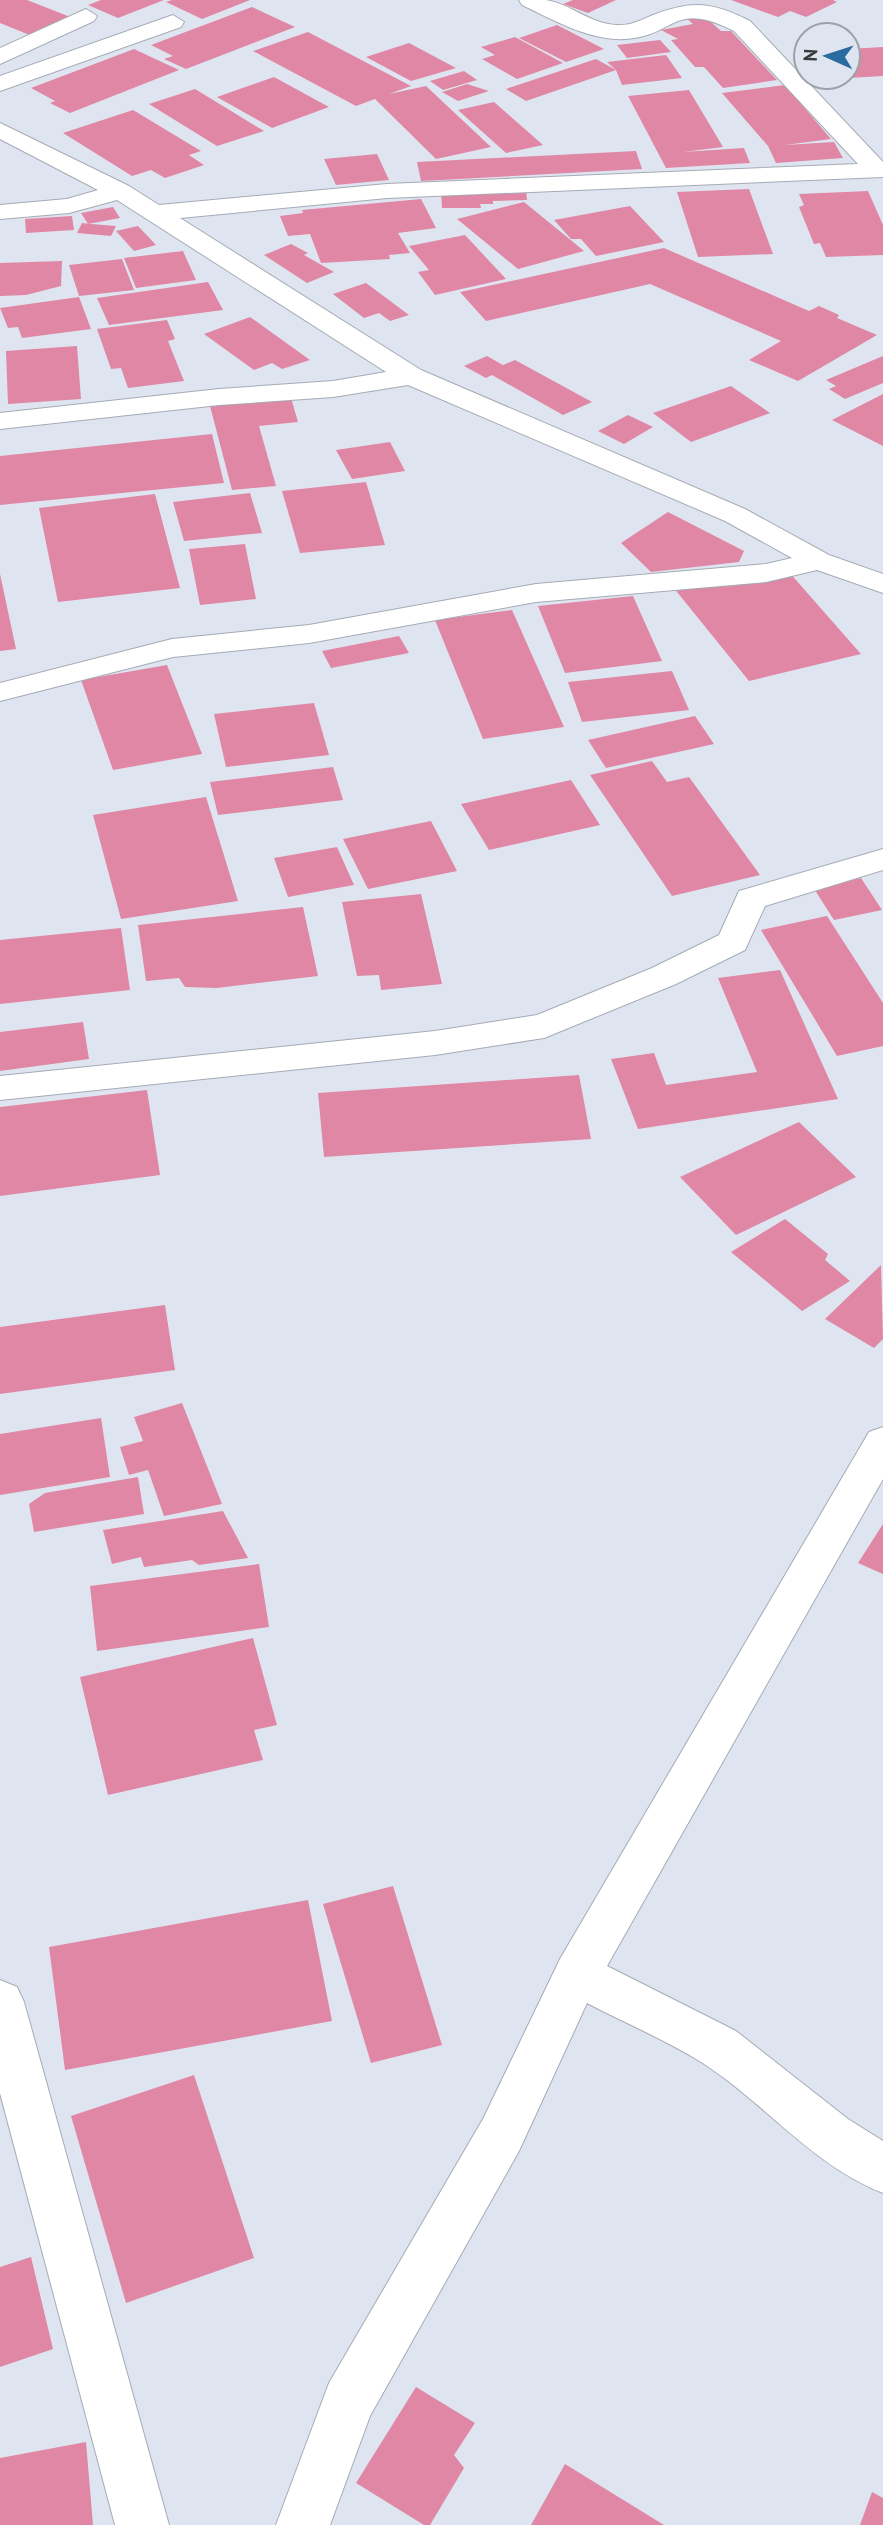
<svg xmlns="http://www.w3.org/2000/svg" width="883" height="2525" font-family="'PT Sans',sans-serif">
	<style>
		.building { fill: #df87a5 }
		.lines { fill: none; stroke-linecap: round; stroke-linejoin: round }
		.minor-casing { stroke: #a5abb5; stroke-width: 2 }
		.minor { fill: #fff; fill-rule: evenodd }
	</style>
	<rect width="100%" height="100%" fill="#dfe5f0"/>
	<g class="building">
		<polygon points="0,0 27,0 78,20 37,38 0,23"/>
		<polygon points="101,0 164,0 118,18 88,5"/>
		<polygon points="172,0 250,0 202,19 166,2"/>
		<polygon points="573,0 616,0 588,13 563,4"/>
		<polygon points="731,0 833,0 837,2 806,17 790,11 778,17"/>
		<polygon points="252,7 295,27 186,69 164,59 173,56 151,45"/>
		<polygon points="702,14 721,31 731,31 777,80 723,88 704,67 695,67 671,40 678,39 661,30 693,24 685,17"/>
		<polygon points="557,25 604,49 566,62 519,38"/>
		<polygon points="308,32 411,86 389,94 426,86 491,147 436,159 375,99 356,106 253,51"/>
		<polygon points="515,37 563,63 517,79 482,59 495,55 481,47"/>
		<polygon points="660,40 671,52 627,58 617,45"/>
		<polygon points="409,43 456,68 411,81 366,57"/>
		<polygon points="883,47 883,76 848,78 848,49"/>
		<polygon points="134,49 179,70 70,113 50,103 55,101 31,88"/>
		<polygon points="666,55 682,78 622,85 616,70 607,62"/>
		<polygon points="596,59 616,70 526,101 506,89"/>
		<polygon points="464,71 477,80 443,90 430,81"/>
		<polygon points="274,77 329,107 272,128 217,97"/>
		<polygon points="467,84 489,91 458,101 442,92"/>
		<polygon points="785,85 831,139 785,145 834,142 843,158 776,163 768,146 722,93"/>
		<polygon points="195,89 264,131 217,146 149,104"/>
		<polygon points="689,90 723,147 683,152 744,148 750,163 666,168 628,96"/>
		<polygon points="494,102 543,145 506,153 458,110"/>
		<polygon points="133,110 201,151 189,155 204,165 165,178 151,170 132,176 63,133"/>
		<polygon points="636,151 642,169 421,181 417,162"/>
		<polygon points="377,154 389,180 336,185 324,159"/>
		<polygon points="526,189 527,200 493,201 493,204 480,204 481,208 442,208 441,190"/>
		<polygon points="749,189 773,254 698,257 677,192"/>
		<polygon points="868,191 883,225 883,255 826,257 820,243 814,244 799,207 804,205 799,194"/>
		<polygon points="421,199 436,228 398,233 410,253 389,255 390,259 321,263 310,234 288,236 280,216 303,213 302,210"/>
		<polygon points="524,202 567,237 584,251 518,269 457,219"/>
		<polygon points="630,206 664,242 596,256 581,239 571,239 554,220"/>
		<polygon points="113,207 120,218 88,224 81,213"/>
		<polygon points="72,216 74,230 26,233 25,219"/>
		<polygon points="82,223 91,224 116,226 111,236 77,233"/>
		<polygon points="138,226 156,245 134,251 116,231"/>
		<polygon points="465,235 506,279 435,295 418,272 429,270 409,246"/>
		<polygon points="291,244 308,253 304,255 334,272 307,283 264,255"/>
		<polygon points="664,248 809,311 819,306 839,315 837,318 877,335 798,381 749,360 781,341 650,284 486,321 460,292"/>
		<polygon points="183,251 196,280 136,288 124,258"/>
		<polygon points="122,259 134,290 79,296 69,265"/>
		<polygon points="62,261 61,286 26,295 0,296 0,263"/>
		<polygon points="208,282 223,310 109,325 97,298"/>
		<polygon points="366,283 409,315 390,321 379,313 364,318 333,294"/>
		<polygon points="79,297 91,329 22,338 18,327 8,328 0,308"/>
		<polygon points="250,317 310,360 282,369 272,363 254,370 204,334"/>
		<polygon points="167,320 175,339 168,341 184,381 128,388 121,368 111,369 97,329"/>
		<polygon points="77,346 81,399 8,404 6,351"/>
		<polygon points="487,356 503,365 515,360 592,402 563,415 492,375 486,378 464,366"/>
		<polygon points="883,356 883,383 845,399 829,389 836,386 826,380"/>
		<polygon points="731,386 770,413 691,442 653,413"/>
		<polygon points="883,394 883,446 832,420"/>
		<polygon points="291,398 298,422 259,426 276,486 232,490 210,406"/>
		<polygon points="628,415 653,427 624,444 598,431"/>
		<polygon points="212,434 224,483 0,505 0,456"/>
		<polygon points="390,442 405,471 352,479 336,450"/>
		<polygon points="366,482 385,545 300,553 282,491"/>
		<polygon points="250,493 262,533 184,541 173,502"/>
		<polygon points="155,494 180,588 58,602 39,508"/>
		<polygon points="668,512 744,551 739,562 651,572 621,543"/>
		<polygon points="245,544 256,599 200,605 189,549"/>
		<polygon points="781,563 861,654 749,681 673,587"/>
		<polygon points="0,574 16,649 0,651"/>
		<polygon points="633,596 662,661 565,673 538,606"/>
		<polygon points="512,610 564,727 483,739 435,620"/>
		<polygon points="399,636 409,653 331,668 322,651"/>
		<polygon points="167,665 202,754 113,770 81,680"/>
		<polygon points="672,671 689,710 582,722 568,682"/>
		<polygon points="314,703 329,755 226,767 214,714"/>
		<polygon points="695,716 714,744 606,768 588,740"/>
		<polygon points="652,761 667,782 689,777 760,875 672,896 590,775"/>
		<polygon points="333,767 343,800 218,815 210,782"/>
		<polygon points="571,780 600,825 489,850 461,804"/>
		<polygon points="206,797 238,901 121,919 93,815"/>
		<polygon points="431,821 457,871 368,889 343,839"/>
		<polygon points="337,847 354,885 288,897 274,858"/>
		<polygon points="861,878 882,910 834,920 813,887"/>
		<polygon points="421,894 442,984 381,990 379,975 357,976 342,902"/>
		<polygon points="303,907 318,976 217,988 185,987 179,978 146,981 138,925"/>
		<polygon points="827,916 883,1003 883,1046 837,1056 761,930"/>
		<polygon points="121,928 130,990 0,1004 0,940"/>
		<polygon points="780,970 838,1099 638,1129 611,1059 654,1053 666,1085 757,1072 718,978"/>
		<polygon points="83,1022 89,1059 0,1071 0,1032"/>
		<polygon points="579,1075 591,1139 324,1157 318,1093"/>
		<polygon points="147,1090 160,1175 0,1196 0,1107"/>
		<polygon points="799,1122 856,1177 736,1235 680,1177"/>
		<polygon points="785,1219 828,1254 825,1260 850,1281 802,1311 731,1252"/>
		<polygon points="881,1265 883,1339 874,1348 825,1319"/>
		<polygon points="165,1305 175,1370 0,1394 0,1327"/>
		<polygon points="182,1403 222,1504 164,1516 148,1470 129,1475 120,1447 143,1441 134,1417"/>
		<polygon points="101,1418 110,1477 0,1495 0,1434"/>
		<polygon points="138,1477 144,1514 34,1532 29,1504 45,1493"/>
		<polygon points="223,1511 248,1558 199,1565 192,1560 144,1567 141,1557 112,1564 103,1530"/>
		<polygon points="883,1524 883,1574 858,1563"/>
		<polygon points="259,1564 269,1627 97,1651 90,1586"/>
		<polygon points="253,1638 277,1725 254,1730 263,1760 108,1795 80,1677"/>
		<polygon points="393,1886 442,2045 371,2063 323,1904"/>
		<polygon points="308,1900 332,2021 65,2070 49,1947"/>
		<polygon points="194,2075 254,2258 126,2303 71,2116"/>
		<polygon points="31,2257 53,2349 0,2367 0,2267"/>
		<polygon points="416,2387 475,2423 454,2455 464,2468 430,2525 424,2525 356,2483"/>
		<polygon points="86,2442 93,2525 0,2525 0,2458"/>
		<polygon points="565,2464 664,2525 531,2525"/>
		<polygon points="872,2492 883,2498 883,2525 860,2525"/>
	</g>
	<g class="lines">
		<g class="minor-casing">
			<g id="minor">
				<path d="M519,0C528,0 538,0 546,0C571,4 590,24 617,25C630,26 641,20 653,15C693,0 712,2 750,21L883,162V177L387,198L180,218L421,370L745,509L829,555L883,574V593L817,570L766,582L536,602L309,643L173,657L0,701V683L172,639L309,625L536,584L766,564L792,558L725,521L408,385L333,397L219,405L0,429V413L219,389L333,381L386,372L117,200L69,213L0,219V205L67,199L98,190L0,139V123L129,186L159,205L387,184L858,164L734,31C672,0 678,35 626,39C589,41 554,20 522,5Z"/>
				<polygon points="86,9 97,16 94,21 0,64 0,48"/>
				<polygon points="173,15 184,22 181,27 0,91 0,76"/>
				<polygon points="883,849 883,870 765,906 745,950 676,984 544,1038 435,1055 0,1100 0,1076 435,1031 537,1015 652,968 719,935 739,891"/>
				<path d="M883,1427V1479L607,1966L736,2031L848,2119L883,2141V2193C812,2165 764,2102 701,2062C666,2040 625,2023 587,2003L519,2151L370,2416L330,2525H276L329,2383L483,2119L560,1959L869,1432Z"/>
				<polygon points="0,1980 17,1987 24,2002 169,2525 115,2525 0,2093"/>
			</g>
		</g>
		<use href="#minor" class="minor"/>
	</g>
	<g transform="translate(827 56) rotate(273)"><circle r="33" fill="#dfe5f0" stroke="#9ca0a8" stroke-width="2"/>
	<path d="M0-5L12 26L0 18L-12 26Z" fill="#2a6ba1"/>
	<text y="-10" font-size="19" font-weight="bold" text-anchor="middle" fill="#37393d">N</text>
	</g>
</svg>
